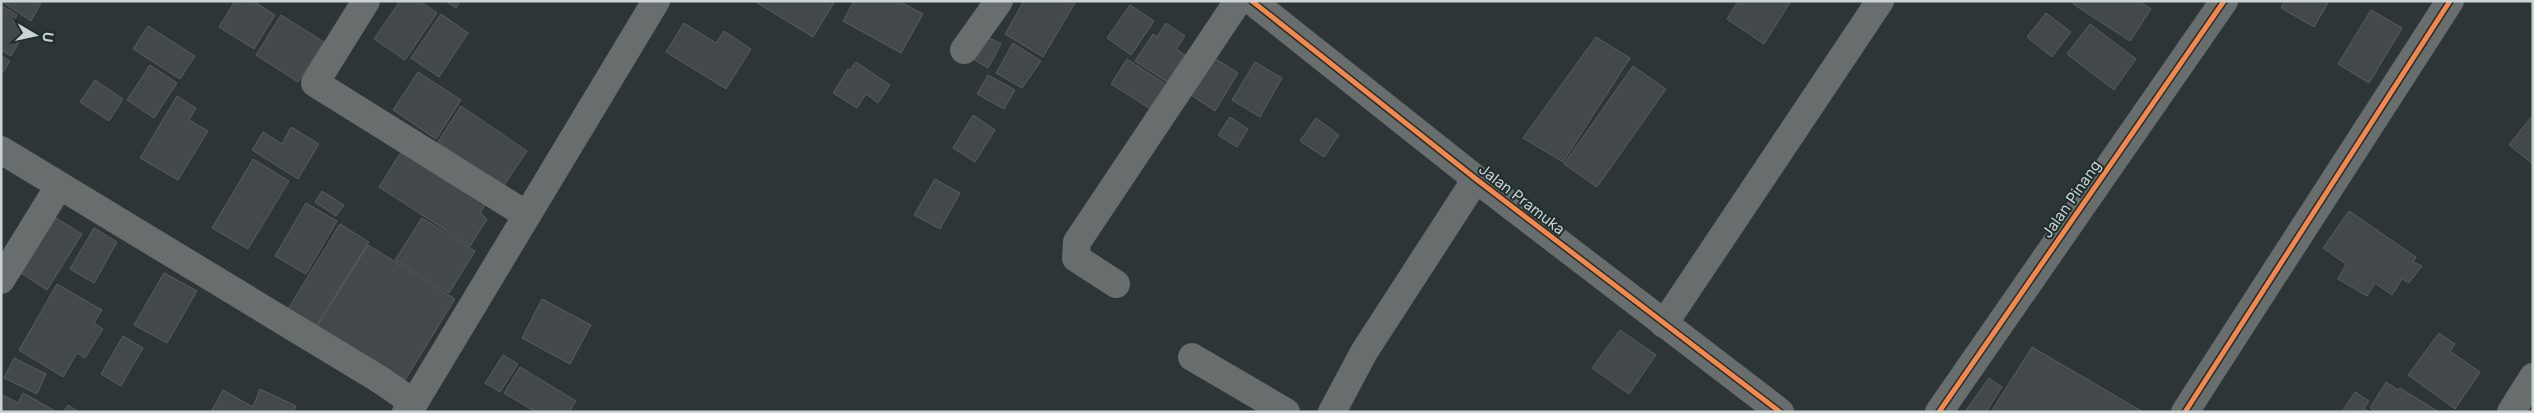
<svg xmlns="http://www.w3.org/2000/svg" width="2534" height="413" font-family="Inter,sans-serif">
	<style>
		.building { fill: #43494a; stroke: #585e5e }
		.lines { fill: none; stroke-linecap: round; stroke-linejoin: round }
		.minor { stroke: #686d6d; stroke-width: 28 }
		.cycleway-casing { stroke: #202e2e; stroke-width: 8 }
		.cycleway { stroke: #f5874c; stroke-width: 5 }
		.labels { text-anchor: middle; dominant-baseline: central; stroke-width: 4; stroke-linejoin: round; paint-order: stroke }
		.street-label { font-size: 15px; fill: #cbd4d4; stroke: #202e2e }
	</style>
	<rect width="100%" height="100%" fill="#2e3536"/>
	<g class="building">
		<polygon points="1,1 42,1 31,21"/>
		<polygon points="235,1 253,1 275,15 254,49 219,27"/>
		<polygon points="400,1 420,1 437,13 405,60 374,39"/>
		<polygon points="445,1 460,1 456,8"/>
		<polygon points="754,1 835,1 813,37"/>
		<polygon points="854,1 899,1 923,14 901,53 843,21"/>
		<polygon points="1024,1 1076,1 1043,57 1005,34"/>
		<polygon points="1738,1 1791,1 1764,44 1727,19"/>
		<polygon points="2075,1 2140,1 2151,9 2130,41 2073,4"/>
		<polygon points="2285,1 2329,1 2314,27 2281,8"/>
		<polygon points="1,5 17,15 13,22 26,30 11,56 1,50"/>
		<polygon points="1130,5 1154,21 1131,55 1107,38"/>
		<polygon points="2371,10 2402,28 2369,83 2338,64"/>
		<polygon points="2046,13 2071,32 2052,57 2027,37"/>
		<polygon points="441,14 468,33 439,77 411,58"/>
		<polygon points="281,15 324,42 298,82 256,55"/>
		<polygon points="684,23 716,43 724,31 751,49 726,89 666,52"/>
		<polygon points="1166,23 1185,36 1176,49 1185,55 1167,82 1135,61 1153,34 1157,37"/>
		<polygon points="2090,24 2136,59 2114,90 2067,54"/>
		<polygon points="148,26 195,56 180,79 133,49"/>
		<polygon points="986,36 1001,44 988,68 973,59"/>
		<polygon points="1596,37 1630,58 1563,162 1523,138"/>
		<polygon points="1013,43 1041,61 1022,88 996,73"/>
		<polygon points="1,56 10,61 1,75"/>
		<polygon points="1211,56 1238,73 1215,111 1188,93"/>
		<polygon points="1127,59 1173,89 1157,113 1111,84"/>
		<polygon points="856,62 890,85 878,103 866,94 857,108 833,93 848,69 849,71"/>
		<polygon points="1255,62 1282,78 1260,117 1232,100"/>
		<polygon points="150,65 177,83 154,118 127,100"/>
		<polygon points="1633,66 1666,89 1597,187 1564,164"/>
		<polygon points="418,72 461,100 436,139 393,110"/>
		<polygon points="988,75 1015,90 1004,109 977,94"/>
		<polygon points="95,80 123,99 109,121 80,102"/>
		<polygon points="177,96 196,108 189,120 208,131 178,180 140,158"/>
		<polygon points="461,106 527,151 503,187 438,142"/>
		<polygon points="973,115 995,130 975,162 953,148"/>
		<polygon points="2533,115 2533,164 2509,145"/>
		<polygon points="1230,117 1248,129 1237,147 1218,135"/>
		<polygon points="1316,118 1339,135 1324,157 1300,141"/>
		<polygon points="291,127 319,144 298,179 252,150 263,132 282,144"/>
		<polygon points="406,144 489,199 480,213 487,219 470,246 379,187"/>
		<polygon points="253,159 289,181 248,249 212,228"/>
		<polygon points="935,179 960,193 940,229 914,215"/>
		<polygon points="322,191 344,205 336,216 315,202"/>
		<polygon points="306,203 337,221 306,274 275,256"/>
		<polygon points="2349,211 2416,257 2413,262 2422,266 2409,283 2402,279 2392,295 2375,283 2367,296 2338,279 2346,264 2323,248"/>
		<polygon points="56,218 82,234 47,290 21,273"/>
		<polygon points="422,218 475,251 449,293 395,260"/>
		<polygon points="340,224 369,242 316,326 288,309"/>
		<polygon points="94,228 117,242 94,283 70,269"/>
		<polygon points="368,245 455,299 400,388 313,333"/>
		<polygon points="164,273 197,291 167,343 134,325"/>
		<polygon points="57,284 102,310 94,323 103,329 85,358 77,353 63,377 19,350"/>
		<polygon points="542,299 591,325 570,364 522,338"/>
		<polygon points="1620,330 1656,355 1629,394 1592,368"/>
		<polygon points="2439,333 2455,344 2450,351 2480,372 2455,409 2408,375"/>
		<polygon points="123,336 143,348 121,386 101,374"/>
		<polygon points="2032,347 2143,412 1991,412"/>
		<polygon points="503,355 518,364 500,392 485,383"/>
		<polygon points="14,358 46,374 37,394 4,378"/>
		<polygon points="520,367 576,401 569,412 536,412 504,393"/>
		<polygon points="1989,378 2002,387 1986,412 1965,412"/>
		<polygon points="2386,382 2398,390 2400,388 2439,412 2376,412 2370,408"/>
		<polygon points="260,389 296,406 293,412 211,412 223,390 253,407"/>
		<polygon points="2355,392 2369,401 2364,408 2369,412 2342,412"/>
		<polygon points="23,393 57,412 1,412 1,394 18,403"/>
		<polygon points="68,405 79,412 64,412"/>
	</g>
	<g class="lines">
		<g class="minor">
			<polyline points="366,1 315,83 527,215"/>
			<polyline points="1252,1 1476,179 1780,412"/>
			<polyline points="964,50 999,1"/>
			<polyline points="1,150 379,379 414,403"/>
			<polyline points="1,280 59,186"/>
			<polyline points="1116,284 1076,258 1077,242 1238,1"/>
			<polyline points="1664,324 1880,1"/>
			<polyline points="1192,357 1286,412"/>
			<polyline points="406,412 414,403 656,1"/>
			<polyline points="1332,412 1364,352 1476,179"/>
			<polyline points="1939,412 2224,1"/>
			<polyline points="2185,412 2450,1"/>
			<polyline points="2511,412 2533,377"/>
		</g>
		<g class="cycleway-casing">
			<g id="cycleway">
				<polyline points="1252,1 1476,179 1780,412"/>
				<polyline points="1939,412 2224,1"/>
				<polyline points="2185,412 2450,1"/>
			</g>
		</g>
		<use href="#cycleway" class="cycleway"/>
	</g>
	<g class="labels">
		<g class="street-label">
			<text transform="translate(1522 199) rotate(38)">Jalan Pramuka</text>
			<text transform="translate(2071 199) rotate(-55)">Jalan Pinang</text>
		</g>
	</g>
	<rect width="2534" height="413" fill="none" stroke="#cbd4d4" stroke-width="5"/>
	<g transform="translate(35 35) rotate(99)" stroke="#202e2e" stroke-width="4" paint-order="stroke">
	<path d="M0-4L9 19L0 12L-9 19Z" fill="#cbd4d4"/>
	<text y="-8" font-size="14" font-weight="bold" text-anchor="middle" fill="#cbd4d4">U</text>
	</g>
</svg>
